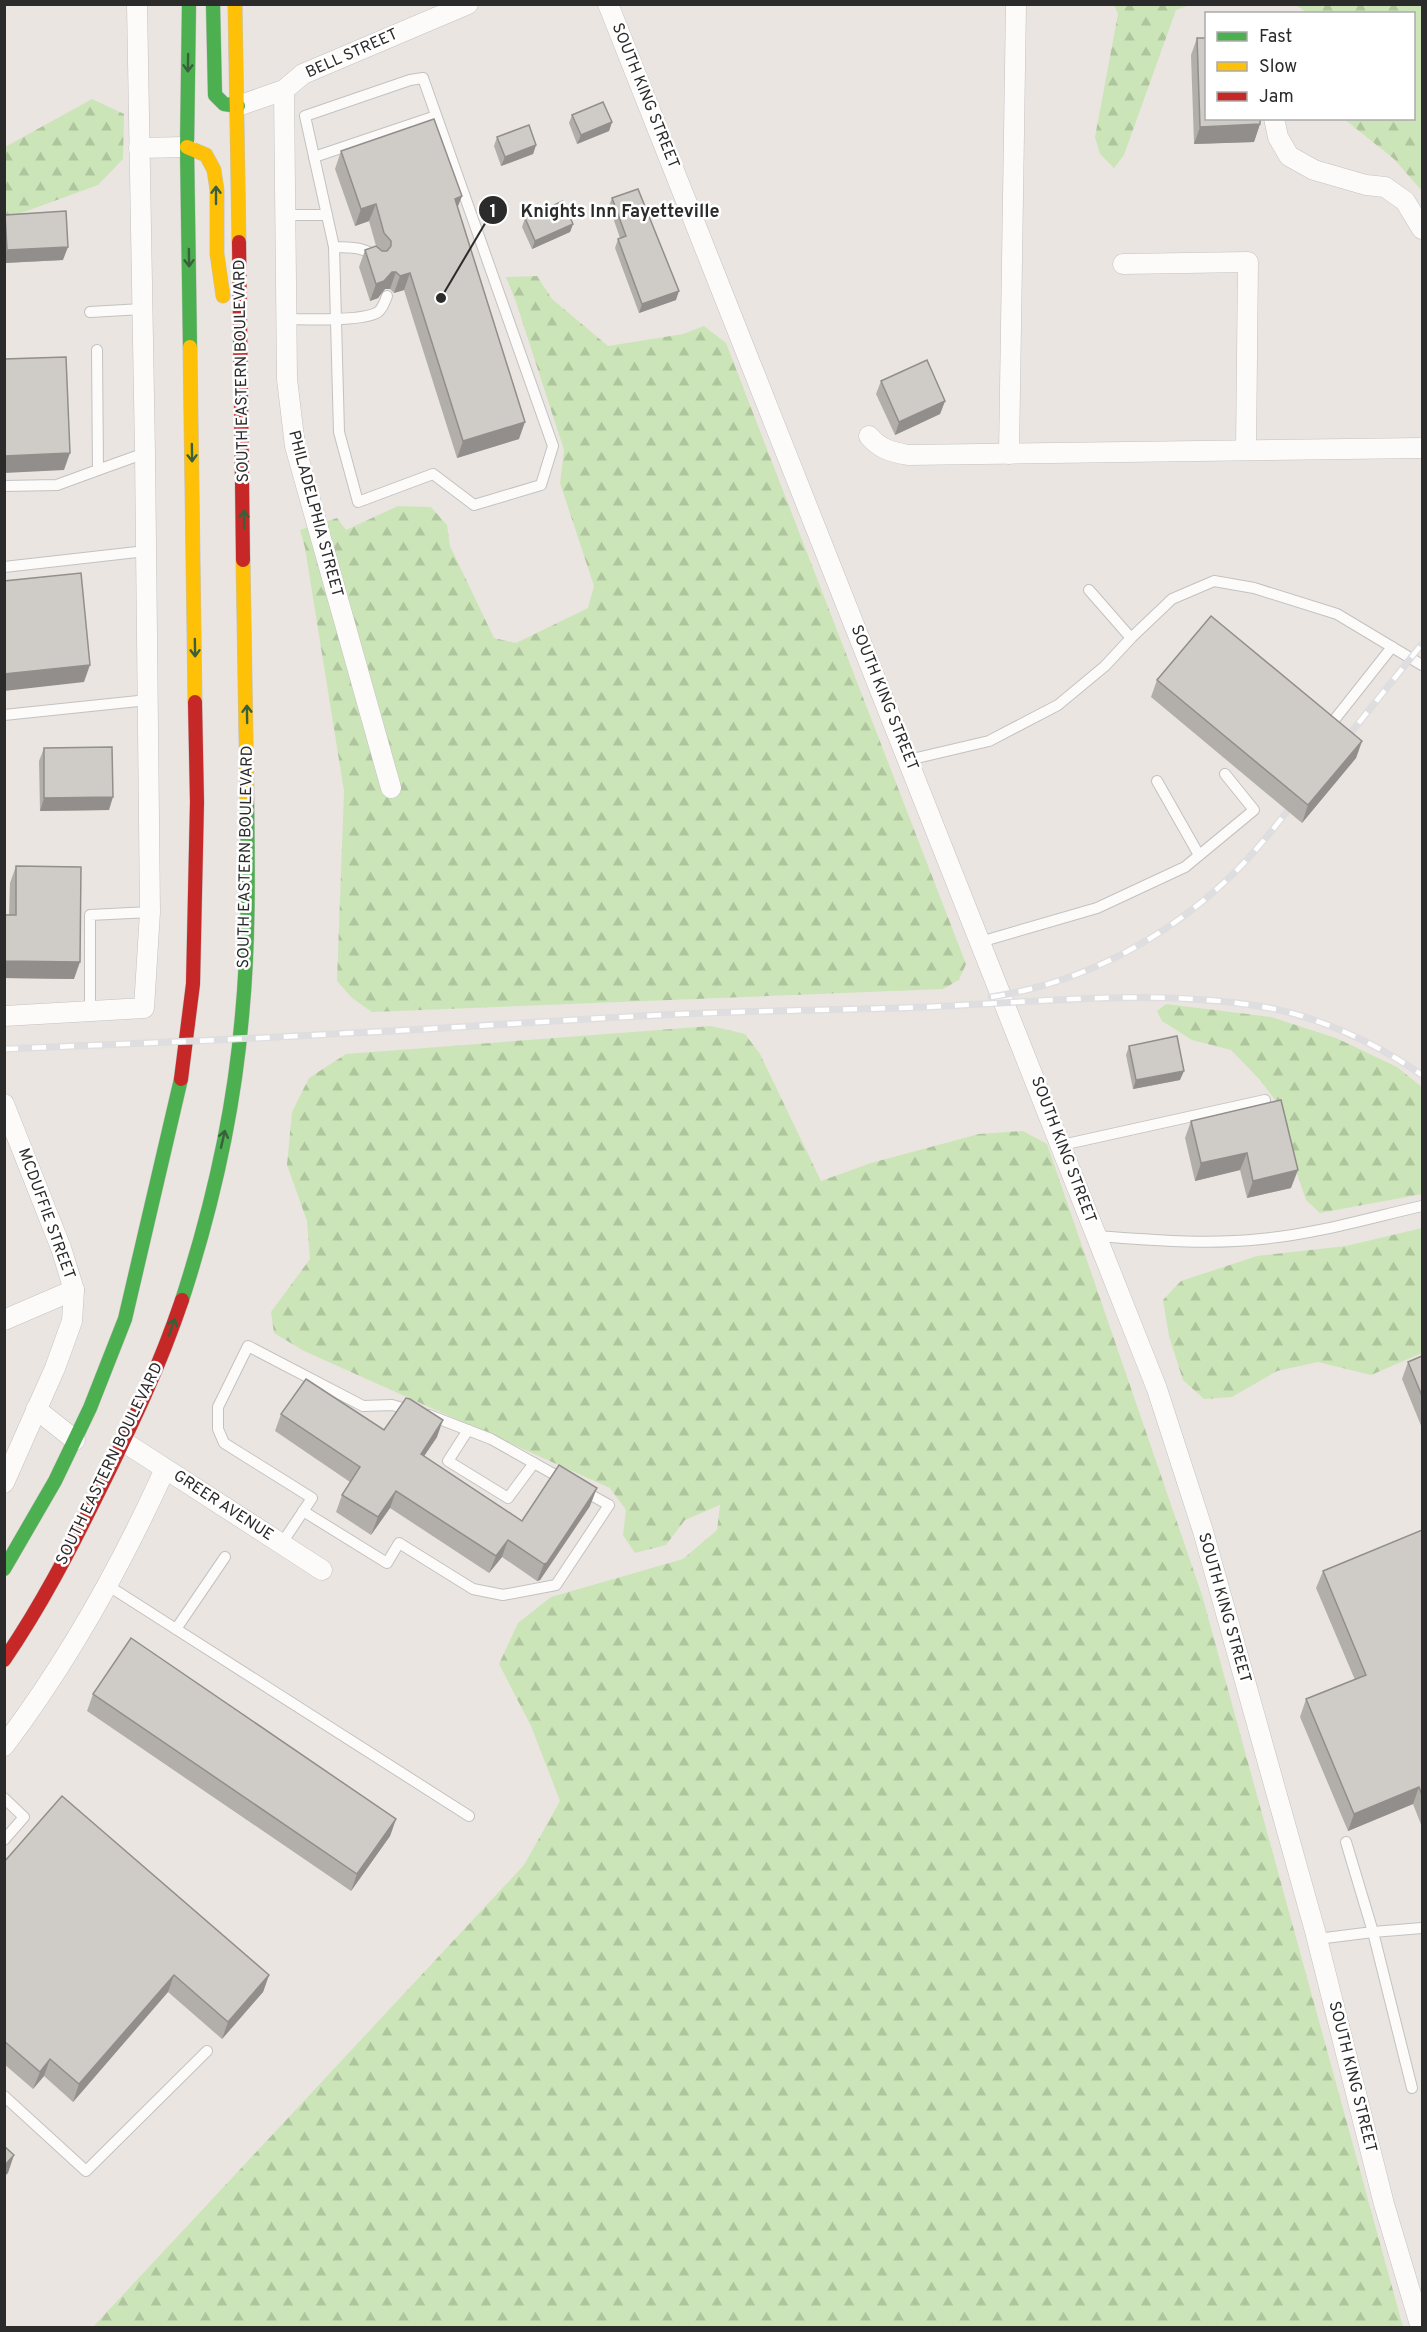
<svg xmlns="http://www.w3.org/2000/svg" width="1427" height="2332" font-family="Overpass,sans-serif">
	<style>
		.forest { fill: url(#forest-firs) }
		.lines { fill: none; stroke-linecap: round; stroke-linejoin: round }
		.lane-casing { stroke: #c3c2c1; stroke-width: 12 }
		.street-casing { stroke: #c3c2c1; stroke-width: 21 }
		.fast-casing { stroke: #c5c3c1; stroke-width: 15 }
		.slow-casing { stroke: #c5c3c1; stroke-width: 15 }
		.jam-casing { stroke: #c5c3c1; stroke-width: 15 }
		.lane { stroke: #fcfbfa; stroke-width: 10 }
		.street { stroke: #fcfbfa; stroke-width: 20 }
		.fast { stroke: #4caf50; stroke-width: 14 }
		.slow { stroke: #ffc107; stroke-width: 14 }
		.jam { stroke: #c62828; stroke-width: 14 }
		.rail-casing { stroke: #dedddf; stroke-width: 7 }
		.rail { stroke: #fff; stroke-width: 4.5; stroke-dasharray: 14; stroke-linecap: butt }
		.wall { fill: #b2afab }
		.shaded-wall { fill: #918e8b }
		.building { fill: #cfcbc7; stroke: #918e8b; stroke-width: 1.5 }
		.oneway { stroke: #38603a }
		.labels { text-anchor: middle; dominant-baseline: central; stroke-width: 5; stroke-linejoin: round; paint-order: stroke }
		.street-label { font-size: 16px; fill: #2b2b2b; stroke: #fff }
		.leader { fill: none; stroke: #2b2b2b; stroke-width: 2 }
		.callout-dot { fill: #2b2b2b; stroke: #fff; stroke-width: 2 }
		.mark-label { font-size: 18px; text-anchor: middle; font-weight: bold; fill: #fff }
		.callout-label { font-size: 18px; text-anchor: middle; font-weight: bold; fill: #2b2b2b; stroke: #fff; stroke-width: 5; stroke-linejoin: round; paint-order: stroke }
	</style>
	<defs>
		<pattern id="forest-firs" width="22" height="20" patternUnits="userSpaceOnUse" patternTransform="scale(1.5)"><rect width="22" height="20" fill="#cce5b8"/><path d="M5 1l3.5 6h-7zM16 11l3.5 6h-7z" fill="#afc59e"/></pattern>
	</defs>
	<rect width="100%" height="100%" fill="#eae5e0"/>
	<g class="forest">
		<polygon points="1114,5 1190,5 1176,10 1124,155 1114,168 1100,154 1095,137 1118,14"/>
		<polygon points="1296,5 1422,5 1422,191 1394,159 1344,119 1414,118 1414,14 1307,13"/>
		<polygon points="92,99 124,114 123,159 98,185 5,219 5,147"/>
		<polygon points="537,276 552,299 608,346 683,334 704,326 726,343 966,964 959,980 943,989 372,1012 352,998 337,981 344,791 305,548 300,530 337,518 346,530 398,506 431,507 447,525 450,546 494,638 516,643 588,608 594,586 560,483 564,450 515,299 506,277"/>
		<polygon points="1166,1004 1271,1017 1336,1038 1397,1067 1422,1087 1422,1194 1320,1213 1306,1200 1290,1153 1279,1105 1260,1080 1231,1050 1192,1040 1162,1021 1157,1011"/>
		<polygon points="711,1026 745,1034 760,1054 821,1181 871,1163 979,1134 1023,1131 1047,1144 1202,1595 1403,2327 92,2328 524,1865 560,1801 531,1726 499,1664 518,1623 551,1597 683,1559 717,1530 720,1505 685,1520 666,1545 635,1553 623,1535 626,1510 610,1488 304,1351 274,1333 271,1312 310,1259 307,1221 287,1165 292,1112 309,1078 346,1054"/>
		<polygon points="1422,1228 1422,1353 1371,1375 1318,1362 1277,1371 1232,1397 1204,1399 1183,1380 1169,1336 1163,1300 1181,1281 1257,1256 1346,1246"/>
	</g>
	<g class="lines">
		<g class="lane-casing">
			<g id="lane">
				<polygon points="423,78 553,446 541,485 474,505 433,474 358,502 339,432 334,247 305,116 410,80"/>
				<polyline points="314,157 436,116"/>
				<polyline points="286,215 327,215"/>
				<path d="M334,247C348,248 366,246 376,258"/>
				<polyline points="90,312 142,309"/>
				<path d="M287,319C305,319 363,322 378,312C383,308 385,301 387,296"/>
				<polyline points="97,350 98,470 145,453"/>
				<polyline points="4,486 57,485 98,470"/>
				<polyline points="4,567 146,551"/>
				<polyline points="1089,590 1131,638"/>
				<polyline points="4,715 148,700"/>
				<polyline points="1335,719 1392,647"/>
				<polyline points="908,760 989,741 1058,705 1105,666 1131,638 1172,599 1214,581 1254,588 1337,614 1422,665"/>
				<polyline points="1157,781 1199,855"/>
				<polyline points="980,942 1097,908 1185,867 1254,810 1225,774"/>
				<polyline points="90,1011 90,915 150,912"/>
				<polyline points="1062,1145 1265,1100"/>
				<path d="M1097,1236C1152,1240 1207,1245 1261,1239C1316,1234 1369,1218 1422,1206"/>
				<polyline points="429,1415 491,1439 566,1481"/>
				<polyline points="468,1430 448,1461 508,1498 534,1463"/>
				<polyline points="303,1511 387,1563 399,1543 473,1589 503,1595 556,1585 609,1505 582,1490"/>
				<polyline points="282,1543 312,1498 224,1443 218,1429 218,1407 248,1346 363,1406 392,1405 414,1411"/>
				<polyline points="107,1585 469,1816"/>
				<polyline points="176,1629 225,1557"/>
				<polyline points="4,1798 24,1817 4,1840"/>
				<polyline points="1317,1939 1373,1932 1346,1842"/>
				<polyline points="1412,2088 1373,1932 1422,1928"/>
				<polyline points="4,2096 86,2171 207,2051"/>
			</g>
		</g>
		<g class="street-casing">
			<g id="street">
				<polyline points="608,4 1157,1389 1203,1531 1315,1931 1384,2204 1421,2328"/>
				<polyline points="284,90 287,379 295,446 391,788"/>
				<polyline points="238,106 284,90 303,74 468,4"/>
				<polyline points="1274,118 1278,137 1289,156 1314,170 1366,185 1385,187 1405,201 1422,229"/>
				<polyline points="139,148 187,147"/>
				<polyline points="1123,264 1248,262 1246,450"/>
				<path d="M869,436C880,449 891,452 908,455L1422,448"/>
				<polyline points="1009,454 1016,4"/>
				<polyline points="4,1016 144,1008 150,912 145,453 137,4"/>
				<polyline points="4,1104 61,1248 74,1290 72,1321 55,1368 4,1483"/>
				<polyline points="4,1320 74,1290"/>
				<polyline points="36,1409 75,1440"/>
				<polyline points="124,1442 322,1570"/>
				<path d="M4,1746C69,1660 121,1566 165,1469"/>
			</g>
		</g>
		<g class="fast-casing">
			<g id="fast">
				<polyline points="189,4 187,147 190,347"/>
				<polyline points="213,4 215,95 224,104 238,106"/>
				<path d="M182,1300C212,1208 234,1112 242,1016C249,943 248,871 247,798"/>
				<polyline points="4,1569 55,1481 90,1408 125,1319 181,1079"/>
			</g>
		</g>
		<g class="slow-casing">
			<g id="slow">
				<polyline points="235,4 239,242"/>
				<polyline points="187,147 206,155 214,170 217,190 217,254 223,296"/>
				<polyline points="190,347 195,702"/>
				<polyline points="243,560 247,798"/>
			</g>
		</g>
		<g class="jam-casing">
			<g id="jam">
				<polyline points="239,242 243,560"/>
				<polyline points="181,1079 193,984 197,802 195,702"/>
				<path d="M4,1660C41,1606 71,1548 100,1489C132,1424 159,1368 182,1300"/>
			</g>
		</g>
		<use href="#lane" class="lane"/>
		<use href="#street" class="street"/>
		<use href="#fast" class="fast"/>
		<use href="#slow" class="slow"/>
		<use href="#jam" class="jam"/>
		<g class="rail-casing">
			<g id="rail">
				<polyline points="1341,745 1422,644"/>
				<path d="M991,997C1082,983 1166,939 1232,875C1256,852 1276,825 1297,799"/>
				<path d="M4,1049C120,1044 235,1040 350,1033C461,1028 571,1019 681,1014C753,1011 826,1010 898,1008C1015,1005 1142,987 1258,1006C1316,1015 1374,1042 1422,1075"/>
			</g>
		</g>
		<use href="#rail" class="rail"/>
	</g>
	<g class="wall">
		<polygon points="1197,38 1260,124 1254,142 1194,144 1191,55"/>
		<polygon points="572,115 612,122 609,131 577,144 569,123"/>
		<polygon points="497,137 536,145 533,154 501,166 494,146"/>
		<polygon points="341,151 458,208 519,439 457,458 404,290 394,293 390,289 385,289 378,298 370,301 359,267 365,250 376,246 369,221 355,226 335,169"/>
		<polygon points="612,198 676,300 639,313 615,248 618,239 620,238 609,206"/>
		<polygon points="5,215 63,260 4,263"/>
		<polygon points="525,218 573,224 570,232 532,249 522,227"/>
		<polygon points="881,381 945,401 940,414 895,435 876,394"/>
		<polygon points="1157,680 1362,741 1356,758 1302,823 1151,697"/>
		<polygon points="44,748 109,810 40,811 39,761"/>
		<polygon points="16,866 74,979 4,978 4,915 9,915 10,883"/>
		<polygon points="1129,1046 1180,1080 1133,1089 1126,1055"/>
		<polygon points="1281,1100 1291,1188 1247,1198 1240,1170 1195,1181 1185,1138 1191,1121"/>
		<polygon points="1422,1356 1422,1428 1402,1379 1408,1362"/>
		<polygon points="281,1414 384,1430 437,1437 424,1456 522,1521 590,1506 540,1580 537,1581 502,1557 489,1573 390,1508 371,1535 336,1512 342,1495 350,1482 275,1431"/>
		<polygon points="1422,1530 1422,1827 1413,1804 1348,1831 1300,1717 1306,1699 1355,1680 1316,1588 1323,1571"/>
		<polygon points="93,1694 396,1819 390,1836 351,1891 87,1711"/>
		<polygon points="4,1862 269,1975 263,1992 222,2039 168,1992 73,2102 44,2076 33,2089 4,2064"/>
	</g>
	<g class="shaded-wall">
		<polygon points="612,122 609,131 577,144 581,135"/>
		<polygon points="1260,124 1254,142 1194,144 1200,127"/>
		<polygon points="536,145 533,154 501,166 505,157"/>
		<polygon points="462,196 455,214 455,199"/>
		<polygon points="376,204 369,221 355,226 361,209"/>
		<polygon points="573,224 570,232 532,249 535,241"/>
		<polygon points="68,247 63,260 4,263 4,256 7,250"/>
		<polygon points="392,272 396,272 390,289 385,289 378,298 370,301 376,284"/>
		<polygon points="410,273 404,290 394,293 400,276"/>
		<polygon points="679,291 676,300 639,313 642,304"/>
		<polygon points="945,401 940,414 895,435 899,422"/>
		<polygon points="525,422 519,439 457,458 463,441"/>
		<polygon points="70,453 64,470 4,473 4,456"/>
		<polygon points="90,665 84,682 4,691 4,674"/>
		<polygon points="1362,741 1356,758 1302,823 1308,805"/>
		<polygon points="113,797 109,810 40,811 44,798"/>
		<polygon points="4,961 80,962 74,979 4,978"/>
		<polygon points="1184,1071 1180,1080 1133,1089 1136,1080"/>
		<polygon points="1247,1153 1240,1170 1195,1181 1201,1163"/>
		<polygon points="1298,1170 1291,1188 1247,1198 1253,1181"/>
		<polygon points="443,1420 437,1437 414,1471 421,1454"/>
		<polygon points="597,1488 590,1506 540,1580 537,1581 544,1564"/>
		<polygon points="396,1491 390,1508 371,1535 378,1517"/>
		<polygon points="508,1540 502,1557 489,1573 496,1556"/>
		<polygon points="1419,1787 1413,1804 1348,1831 1354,1814"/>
		<polygon points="396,1819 390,1836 351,1891 357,1874"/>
		<polygon points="174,1975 168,1992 73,2102 79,2084"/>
		<polygon points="269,1975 263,1992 222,2039 228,2022"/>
		<polygon points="50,2059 44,2076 33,2089 40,2072"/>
		<polygon points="14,2155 8,2173 4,2177 4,2166"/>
	</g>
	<g class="building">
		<polygon points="1197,38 1206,38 1206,118 1260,118 1260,124 1200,127"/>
		<polygon points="603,102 612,122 581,135 572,115"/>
		<polygon points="434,119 462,196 455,199 525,422 463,441 410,273 400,276 396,272 392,272 384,281 376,284 365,250 376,246 382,251 387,251 391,246 391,241 384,233 376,204 361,209 341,151"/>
		<polygon points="529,125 536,145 505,157 497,137"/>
		<polygon points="638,189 679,291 642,304 618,239 626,236 612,198"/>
		<polygon points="563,201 573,224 535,241 525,218"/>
		<polygon points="66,211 68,247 7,250 5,215"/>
		<polygon points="66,357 70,453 4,456 4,359"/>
		<polygon points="927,360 945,401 899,422 881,381"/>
		<polygon points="81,573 90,665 4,674 4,581"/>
		<polygon points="1211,616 1362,741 1308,805 1157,680"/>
		<polygon points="112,747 113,797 44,798 44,748"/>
		<polygon points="16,866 81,867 80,962 4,961 4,915 16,915"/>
		<polygon points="1177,1036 1184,1071 1136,1080 1129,1046"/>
		<polygon points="1281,1100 1298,1170 1253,1181 1247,1153 1201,1163 1191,1121"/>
		<polygon points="1422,1356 1422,1396 1408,1362"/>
		<polygon points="306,1379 384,1430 406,1398 410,1399 443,1420 421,1454 522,1521 559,1465 597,1488 547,1563 544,1564 508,1540 496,1556 396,1491 378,1517 342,1495 360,1467 281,1414"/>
		<polygon points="1422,1530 1422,1795 1419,1787 1354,1814 1306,1699 1366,1675 1323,1571"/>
		<polygon points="131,1638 396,1819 357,1874 93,1694"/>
		<polygon points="62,1796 269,1975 228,2022 174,1975 79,2084 50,2059 40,2072 4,2041 4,1862"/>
		<polygon points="4,2146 14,2155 4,2166"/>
	</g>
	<defs><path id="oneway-shaft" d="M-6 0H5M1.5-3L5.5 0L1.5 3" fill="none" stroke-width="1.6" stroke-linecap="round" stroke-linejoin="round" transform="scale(1.5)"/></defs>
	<g class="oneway">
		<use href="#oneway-shaft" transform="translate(188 63) rotate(91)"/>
		<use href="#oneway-shaft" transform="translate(216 195) rotate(-90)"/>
		<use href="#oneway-shaft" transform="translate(189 258) rotate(89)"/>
		<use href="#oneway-shaft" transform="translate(192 453) rotate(89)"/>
		<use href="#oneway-shaft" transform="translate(244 519) rotate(-91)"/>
		<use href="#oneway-shaft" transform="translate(195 648) rotate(89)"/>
		<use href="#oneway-shaft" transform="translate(247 714) rotate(-91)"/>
		<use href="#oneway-shaft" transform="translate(223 1139) rotate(-77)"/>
		<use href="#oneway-shaft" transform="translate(172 1327) rotate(-71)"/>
	</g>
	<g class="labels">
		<g class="street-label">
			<text transform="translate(352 54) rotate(-24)">BELL STREET</text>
			<text transform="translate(645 96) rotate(68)">SOUTH KING STREET</text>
			<text transform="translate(242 371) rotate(-91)">SOUTH EASTERN BOULEVARD</text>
			<text transform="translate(315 514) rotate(75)">PHILADELPHIA STREET</text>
			<text transform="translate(884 698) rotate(68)">SOUTH KING STREET</text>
			<text transform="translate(246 857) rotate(-89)">SOUTH EASTERN BOULEVARD</text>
			<text transform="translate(1063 1150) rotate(69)">SOUTH KING STREET</text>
			<text transform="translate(46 1214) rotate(70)">MCDUFFIE STREET</text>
			<text transform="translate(110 1464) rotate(-64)">SOUTH EASTERN BOULEVARD</text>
			<text transform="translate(223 1506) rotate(33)">GREER AVENUE</text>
			<text transform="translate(1224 1608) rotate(74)">SOUTH KING STREET</text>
			<text transform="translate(1352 2077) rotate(76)">SOUTH KING STREET</text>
		</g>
	</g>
	<path class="leader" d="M441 298L493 210"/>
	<g class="callout-dot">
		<circle cx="441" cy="298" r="6"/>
		<circle cx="493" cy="210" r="15"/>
	</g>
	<g class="mark-label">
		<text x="493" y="217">1</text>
	</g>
	<g class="callout-label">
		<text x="620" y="217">Knights Inn Fayetteville</text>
	</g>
	<rect width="1427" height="2332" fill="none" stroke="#2b2b2b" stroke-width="12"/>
	<rect x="1205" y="12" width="210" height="108" fill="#ffffff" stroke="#aaaaaa" stroke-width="1.5"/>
	<rect x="1217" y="32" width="30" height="9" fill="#4caf50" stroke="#aaaaaa" stroke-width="1.5"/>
	<text x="1259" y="42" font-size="18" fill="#2b2b2b">Fast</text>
	<rect x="1217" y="62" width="30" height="9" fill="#ffc107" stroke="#aaaaaa" stroke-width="1.5"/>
	<text x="1259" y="72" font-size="18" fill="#2b2b2b">Slow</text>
	<rect x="1217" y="92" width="30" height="9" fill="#c62828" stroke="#aaaaaa" stroke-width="1.5"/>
	<text x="1259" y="102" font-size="18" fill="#2b2b2b">Jam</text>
</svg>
